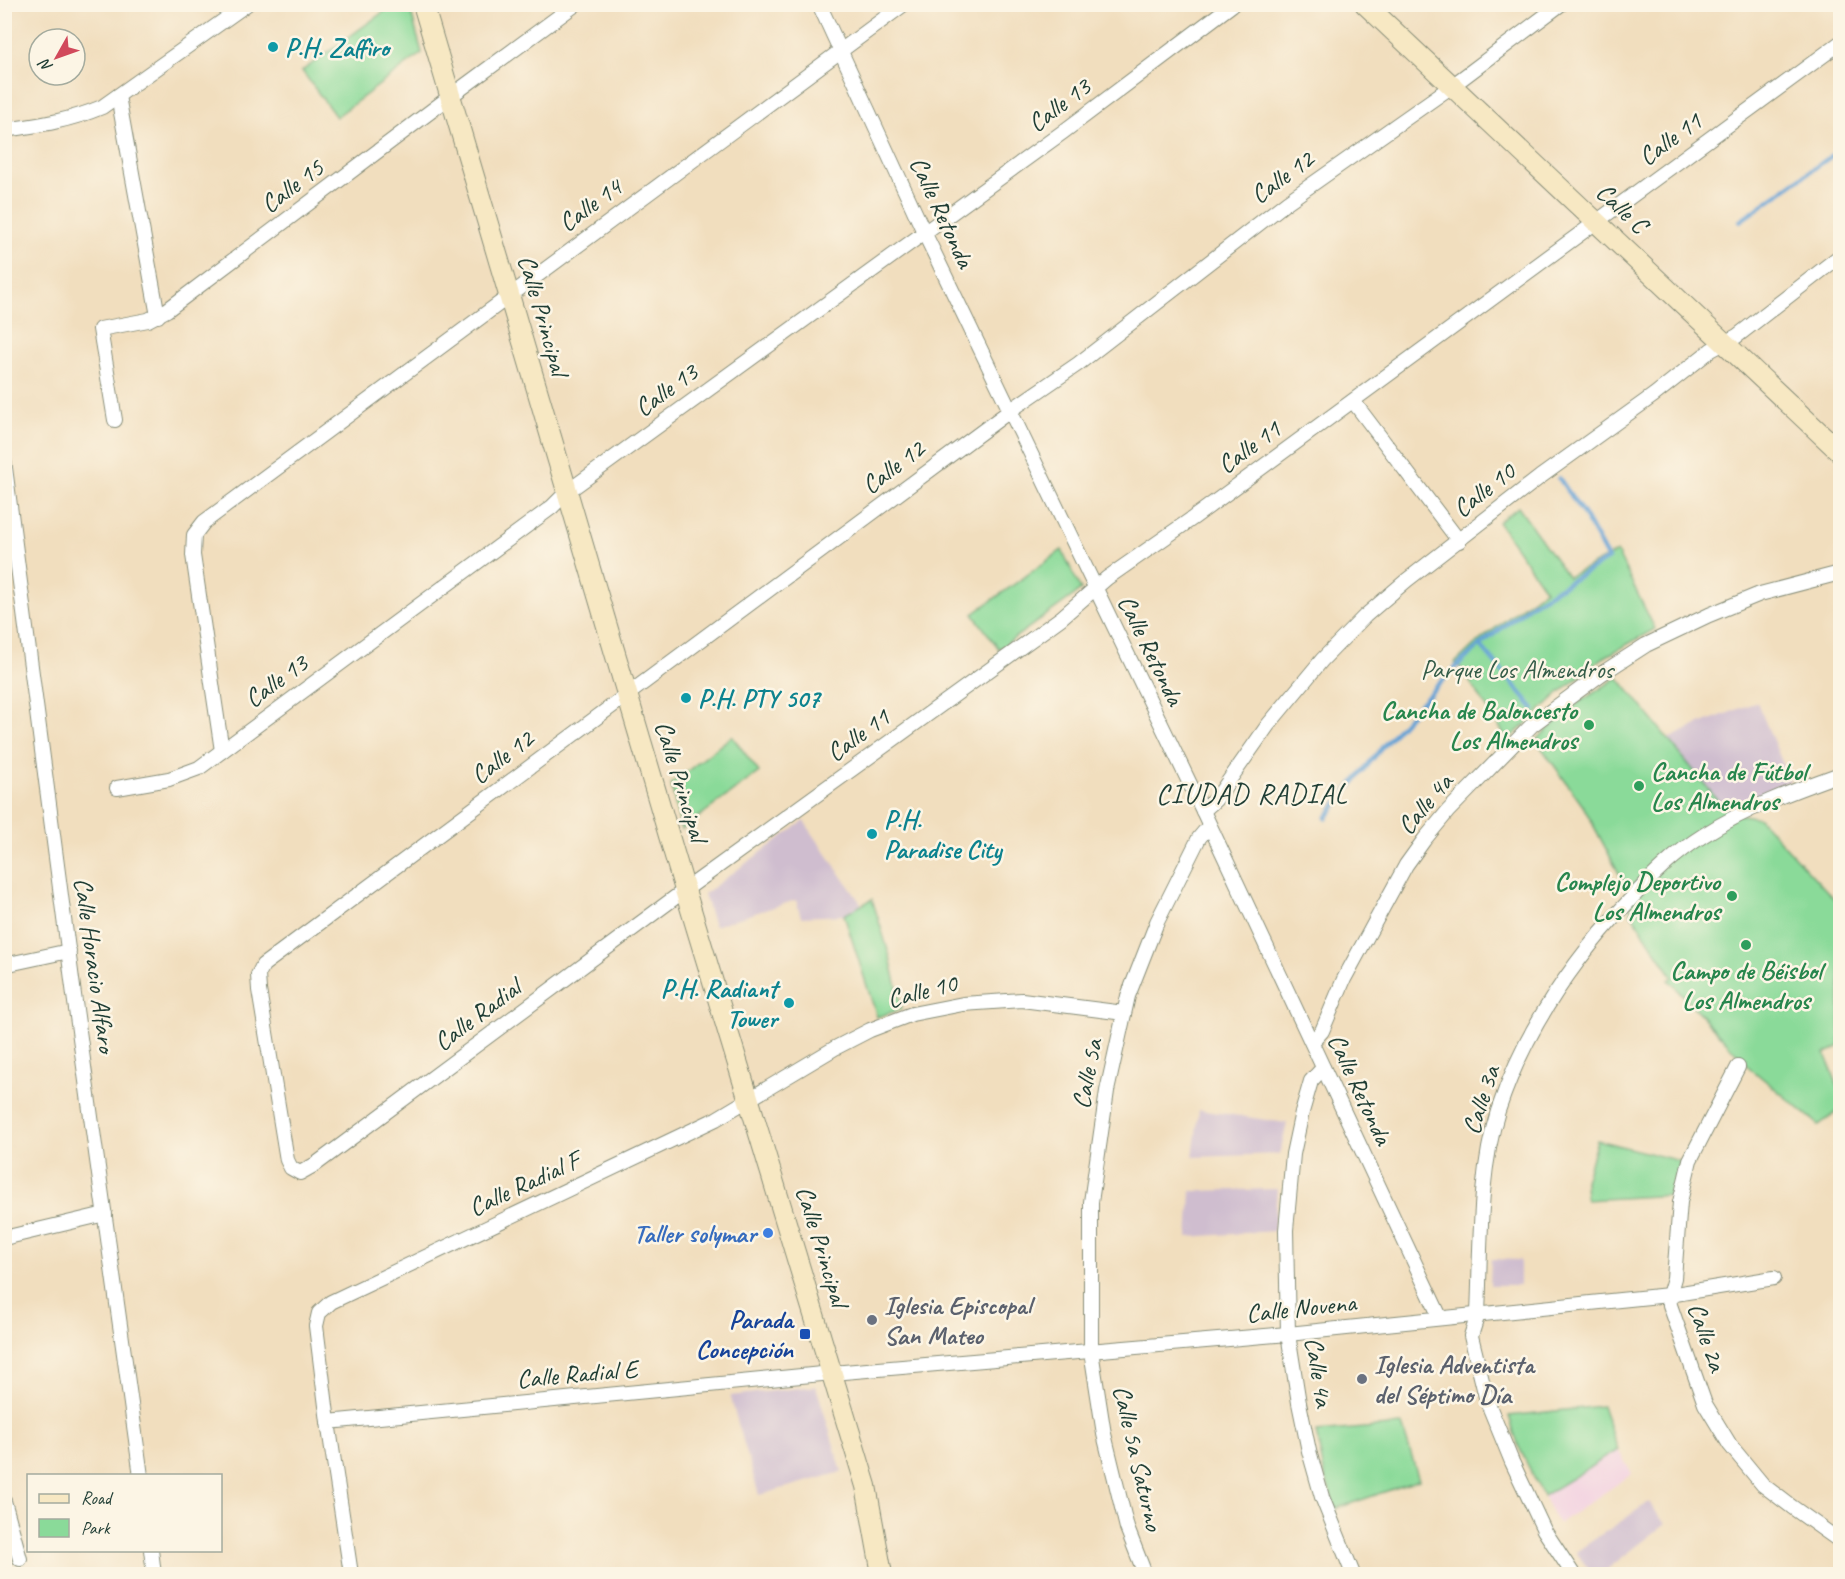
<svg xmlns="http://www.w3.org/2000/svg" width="1845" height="1579" font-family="Caveat,sans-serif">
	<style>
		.built { fill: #f2cfe1 }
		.industrial { fill: #cfbdcf }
		.green { fill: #8ada99; stroke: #548c66; stroke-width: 1.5 }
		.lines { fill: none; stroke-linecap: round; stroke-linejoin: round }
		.stream { stroke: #63a2d5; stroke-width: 4.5 }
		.street-casing { stroke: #888e79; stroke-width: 16 }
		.secondary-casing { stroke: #888e79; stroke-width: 22 }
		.street { stroke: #fff; stroke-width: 14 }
		.secondary { stroke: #f7e8c3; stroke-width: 20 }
		.culture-dot { fill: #0f9aa8; stroke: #fcf5e5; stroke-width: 2 }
		.leisure-dot { fill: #2e9e5b; stroke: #fcf5e5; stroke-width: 2 }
		.shop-dot { fill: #3f7fe0; stroke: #fcf5e5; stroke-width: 2 }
		.worship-dot { fill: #6b7280; stroke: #fcf5e5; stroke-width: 2 }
		.transit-dot { fill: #1a4fb4; stroke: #fcf5e5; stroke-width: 2 }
		.labels { text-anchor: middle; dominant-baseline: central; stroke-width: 5; stroke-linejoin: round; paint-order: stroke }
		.culture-label { font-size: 26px; font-weight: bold; fill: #0d838f; stroke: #fcf5e5; text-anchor: start }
		.street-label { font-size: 26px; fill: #1f3d34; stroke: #fcf5e5 }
		.park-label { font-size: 26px; fill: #345c48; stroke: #fcf5e5 }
		.leisure-label { font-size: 26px; font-weight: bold; fill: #27864d; stroke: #fcf5e5; text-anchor: end }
		.shop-label { font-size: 26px; font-weight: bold; fill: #366cbe; stroke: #fcf5e5; text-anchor: end }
		.worship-label { font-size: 26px; font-weight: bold; fill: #5b616d; stroke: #fcf5e5; text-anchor: start }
		.transit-label { font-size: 26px; font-weight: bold; fill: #164399; stroke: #fcf5e5; text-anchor: end }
		.quarter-label { font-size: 28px; letter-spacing: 1.5px; fill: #1f3d34; stroke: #fcf5e5 }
	</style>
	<rect width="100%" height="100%" fill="#fcf5e5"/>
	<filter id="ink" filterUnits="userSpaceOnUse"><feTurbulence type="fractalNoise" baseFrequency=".0167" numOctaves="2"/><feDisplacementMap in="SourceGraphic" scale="12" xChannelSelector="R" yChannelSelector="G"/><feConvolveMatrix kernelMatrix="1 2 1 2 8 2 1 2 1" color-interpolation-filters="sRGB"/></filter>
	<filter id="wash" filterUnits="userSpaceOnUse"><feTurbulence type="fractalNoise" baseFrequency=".008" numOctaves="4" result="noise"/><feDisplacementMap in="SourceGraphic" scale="24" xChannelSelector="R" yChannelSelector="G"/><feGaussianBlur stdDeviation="1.35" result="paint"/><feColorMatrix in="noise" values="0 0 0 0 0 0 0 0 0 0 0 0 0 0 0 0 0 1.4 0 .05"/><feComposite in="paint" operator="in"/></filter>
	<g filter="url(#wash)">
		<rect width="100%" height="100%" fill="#f1debe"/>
		<polygon class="built" points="1618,1450 1632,1474 1558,1524 1543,1496"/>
		<g class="industrial">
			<polygon points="1757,702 1790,781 1727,812 1668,739 1702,723"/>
			<polygon points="804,821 862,905 844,915 801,917 796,900 714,926 704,894"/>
			<polygon points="1199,1110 1287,1123 1280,1154 1193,1157"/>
			<polygon points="1277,1189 1274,1231 1188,1237 1191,1191"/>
			<polygon points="1491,1259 1520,1260 1520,1285 1490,1285"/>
			<polygon points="816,1386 842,1472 759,1495 730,1396"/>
			<polygon points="1649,1502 1665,1524 1601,1574 1592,1574 1576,1552"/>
		</g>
		<g class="green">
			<polygon points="393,5 409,5 422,53 336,117 302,71"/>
			<polygon points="1518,507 1568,577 1617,552 1655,629 1603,658 1559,693 1508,740 1461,668 1455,663 1474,645 1545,589 1498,522"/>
			<polygon points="1062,550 1081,590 999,649 973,614"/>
			<polygon points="1618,677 1727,812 1759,818 1840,905 1840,1046 1825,1054 1840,1091 1840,1109 1819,1125 1750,1068 1669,980 1673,977 1631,913 1631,888 1621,877 1583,806 1536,740 1575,705"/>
			<polygon points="732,736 759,772 681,830 671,784"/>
			<polygon points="872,899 890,957 902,1009 877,1017 844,915"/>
			<polygon points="1597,1140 1680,1161 1673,1195 1586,1200 1585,1181"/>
			<polygon points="1602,1406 1618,1450 1543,1496 1518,1445 1509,1416"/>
			<polygon points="1402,1425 1419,1480 1335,1509 1324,1472 1316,1432"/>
		</g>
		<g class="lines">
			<g class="stream">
				<polyline points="1740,221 1840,150"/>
				<polyline points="1534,709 1480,645 1532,604 1608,559 1584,515 1559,478"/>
				<path d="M1326,818C1373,757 1421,697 1480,645"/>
			</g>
		</g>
	</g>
	<g filter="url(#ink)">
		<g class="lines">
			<g class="street-casing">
				<g id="street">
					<polyline points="819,4 924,232 1203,811 1440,1317"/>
					<polyline points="1561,4 1452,86 1287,202 1078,364 1011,410 263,965 258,975 259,990 287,1160 291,1168 300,1173 316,1164 685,890 1061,618 1107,578 1193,518 1840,43"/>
					<polyline points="118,96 158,316"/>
					<path d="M4,130C40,125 69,121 102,107L247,4"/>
					<polyline points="1353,401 1459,541"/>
					<polyline points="115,420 100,329 148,320 167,310 451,96 576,4"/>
					<polyline points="4,460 74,995 141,1476"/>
					<polyline points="222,751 193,555 194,535 204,522 904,4"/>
					<polyline points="117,788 169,779 199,768 552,507 567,492 1063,132 1233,4"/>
					<polyline points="1203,811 1216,799 1268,725 1322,660 1365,616 1407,580 1540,477 1654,395 1711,350 1737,336 1840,256"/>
					<polyline points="4,965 69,951"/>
					<polyline points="1312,1042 1322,1031 1344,979 1406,865 1424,840 1448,811 1532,725 1601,674 1646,645 1709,615 1760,594 1840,573"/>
					<polyline points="1738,1067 1690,1160 1680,1202 1674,1278 1669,1295 1670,1305 1705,1404 1730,1445 1763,1485 1792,1507 1840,1541"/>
					<polyline points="1323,1068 1311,1081 1302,1112 1293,1154 1286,1230 1288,1334 1299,1403 1309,1451 1322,1497 1353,1574"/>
					<polyline points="4,1238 105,1214"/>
					<polyline points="328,1422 832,1373 1288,1334 1669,1295 1774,1278"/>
					<polyline points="4,1501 20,1559"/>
					<polyline points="151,1550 154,1574"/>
					<polyline points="351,1574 328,1422 316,1326 319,1313 331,1302 716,1119 835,1048 870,1030 912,1014 963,1004 1022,1000 1124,1013"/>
					<polyline points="1145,1574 1127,1528 1104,1434 1091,1351 1091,1202 1107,1091 1128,996 1157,922 1199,838 1209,826"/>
					<path d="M1573,1574L1544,1530L1512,1462L1487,1401L1471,1336L1478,1314C1481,1247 1478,1176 1498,1111C1524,1032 1572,961 1629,901C1652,876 1675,853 1704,835C1746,808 1793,791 1840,774"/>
				</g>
			</g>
			<g class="secondary-casing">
				<g id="secondary">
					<polyline points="423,4 685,890 866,1486 882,1574"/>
					<polyline points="1365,4 1840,452"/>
				</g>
			</g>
			<use href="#street" class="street"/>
			<use href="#secondary" class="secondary"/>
		</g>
	</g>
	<g class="culture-dot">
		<circle cx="273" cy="47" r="6"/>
		<circle cx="686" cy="698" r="6"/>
		<circle cx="872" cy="834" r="6"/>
		<circle cx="789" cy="1003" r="6"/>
	</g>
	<g class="leisure-dot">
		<circle cx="1589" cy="725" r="6"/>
		<circle cx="1639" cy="786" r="6"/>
		<circle cx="1732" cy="896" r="6"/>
		<circle cx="1746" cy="945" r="6"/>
	</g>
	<circle class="shop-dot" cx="768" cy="1233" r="6"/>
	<g class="worship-dot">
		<circle cx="872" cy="1320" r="6"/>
		<circle cx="1362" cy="1379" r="6"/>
	</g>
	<rect class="transit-dot" x="799" y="1328" width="12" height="12" rx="3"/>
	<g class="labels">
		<g class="culture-label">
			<text x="285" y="47">P.H. Zaffiro</text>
			<text x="698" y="698">P.H. PTY 507</text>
			<text x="884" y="819">P.H.<tspan x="884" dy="30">Paradise City</tspan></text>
			<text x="777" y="988" text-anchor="end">P.H. Radiant<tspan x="777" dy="30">Tower</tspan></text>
		</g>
		<g class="street-label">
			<text transform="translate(1059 105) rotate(-37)">Calle 13</text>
			<text transform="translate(1670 139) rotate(-36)">Calle 11</text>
			<text transform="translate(1282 177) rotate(-36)">Calle 12</text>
			<text transform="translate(292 186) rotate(-37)">Calle 15</text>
			<text transform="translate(590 205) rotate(-36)">Calle 14</text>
			<text transform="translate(1622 208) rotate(43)">Calle C</text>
			<text transform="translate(942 212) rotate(65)">Calle Retonda</text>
			<text transform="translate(543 315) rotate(74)">Calle Principal</text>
			<text transform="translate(666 390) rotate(-36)">Calle 13</text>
			<text transform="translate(1249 447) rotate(-36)">Calle 11</text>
			<text transform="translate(893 467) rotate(-37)">Calle 12</text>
			<text transform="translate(1484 490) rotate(-38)">Calle 10</text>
			<text transform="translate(1151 650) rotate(64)">Calle Retonda</text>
			<text transform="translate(276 681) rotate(-36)">Calle 13</text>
			<text transform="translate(858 735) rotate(-36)">Calle 11</text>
			<text transform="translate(502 757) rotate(-37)">Calle 12</text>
			<text transform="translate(681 781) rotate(73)">Calle Principal</text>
			<text transform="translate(1425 804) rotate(-50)">Calle 4a</text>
			<text transform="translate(95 965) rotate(82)">Calle Horacio Alfaro</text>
			<text transform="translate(922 991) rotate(-14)">Calle 10</text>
			<text transform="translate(477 1015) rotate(-37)">Calle Radial</text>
			<text transform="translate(1087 1074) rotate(-79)">Calle 5a</text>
			<text transform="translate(1360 1089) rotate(65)">Calle Retonda</text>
			<text transform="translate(1481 1100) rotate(-72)">Calle 3a</text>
			<text transform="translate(524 1184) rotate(-25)">Calle Radial F</text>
			<text transform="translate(822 1246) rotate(73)">Calle Principal</text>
			<text transform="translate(1301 1308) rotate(-6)">Calle Novena</text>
			<text transform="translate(1707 1337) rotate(71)">Calle 2a</text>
			<text transform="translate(1319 1372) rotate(81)">Calle 4a</text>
			<text transform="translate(577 1374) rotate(-5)">Calle Radial E</text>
			<text transform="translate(1138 1458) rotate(77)">Calle 5a Saturno</text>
		</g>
		<g class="park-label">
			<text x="1517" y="669">Parque Los Almendros</text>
		</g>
		<g class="leisure-label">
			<text x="1577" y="710">Cancha de Baloncesto<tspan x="1577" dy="30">Los Almendros</tspan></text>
			<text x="1651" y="771" text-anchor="start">Cancha de Fútbol<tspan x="1651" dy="30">Los Almendros</tspan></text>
			<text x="1720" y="881">Complejo Deportivo<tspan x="1720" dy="30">Los Almendros</tspan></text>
			<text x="1746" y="970" text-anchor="middle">Campo de Béisbol<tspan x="1746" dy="30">Los Almendros</tspan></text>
		</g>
		<g class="shop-label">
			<text x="756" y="1233">Taller solymar</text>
		</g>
		<g class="worship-label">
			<text x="884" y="1305">Iglesia Episcopal<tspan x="884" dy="30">San Mateo</tspan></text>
			<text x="1374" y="1364">Iglesia Adventista<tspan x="1374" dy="30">del Séptimo Día</tspan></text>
		</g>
		<g class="transit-label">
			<text x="793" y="1319">Parada<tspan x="793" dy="30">Concepción</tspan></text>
		</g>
		<g class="quarter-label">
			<text x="1252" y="793">CIUDAD RADIAL</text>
		</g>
	</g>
	<rect width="1845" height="1579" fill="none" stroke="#fcf5e5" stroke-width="24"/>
	<rect x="27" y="1474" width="195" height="78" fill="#fcf5e5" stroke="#a4ab9e" stroke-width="1.5"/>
	<rect x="39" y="1494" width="30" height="9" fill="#f7e8c3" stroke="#a4ab9e" stroke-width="1.5"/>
	<text x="81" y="1504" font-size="18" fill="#1f3d34">Road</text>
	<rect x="39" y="1519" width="30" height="18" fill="#8ada99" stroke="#a4ab9e" stroke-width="1.5"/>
	<text x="81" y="1534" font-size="18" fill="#1f3d34">Park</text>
	<g transform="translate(57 57) rotate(230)"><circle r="28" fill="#fcf5e5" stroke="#a4ab9e" stroke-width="1.5"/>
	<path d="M0-4.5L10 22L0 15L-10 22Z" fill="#d1495b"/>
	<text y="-9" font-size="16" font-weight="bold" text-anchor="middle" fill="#1f3d34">N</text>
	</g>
</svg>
